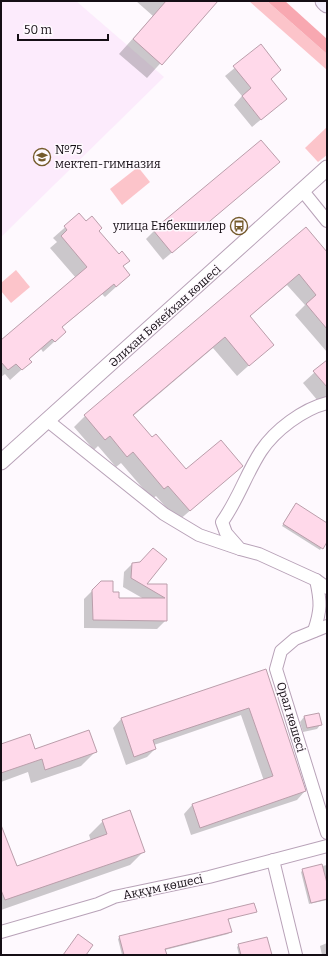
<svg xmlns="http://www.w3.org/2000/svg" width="328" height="956" font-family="Bitter,serif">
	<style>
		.built { fill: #fcebfc }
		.green { fill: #fcc4ca }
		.forest { fill: #f8a8b1 }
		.shadow { fill: #0003 }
		.building { fill: #ffd9ea; stroke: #bb9eab }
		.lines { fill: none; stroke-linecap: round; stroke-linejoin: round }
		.minor-casing { stroke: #b8a2b8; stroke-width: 14 }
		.tertiary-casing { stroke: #b8a2b8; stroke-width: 17 }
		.secondary-casing { stroke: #b8a2b8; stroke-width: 19 }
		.minor { stroke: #fff; stroke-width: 12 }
		.tertiary { stroke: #fff; stroke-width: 15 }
		.secondary { stroke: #f4effd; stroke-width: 17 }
		.labels { text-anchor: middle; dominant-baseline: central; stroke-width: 3; stroke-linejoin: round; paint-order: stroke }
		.poi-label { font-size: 12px; fill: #150e15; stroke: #fef9fe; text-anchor: start }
		.street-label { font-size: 12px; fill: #150e15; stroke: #fef9fe }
	</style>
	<rect width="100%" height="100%" fill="#fef9fe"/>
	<polygon class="built" points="1,1 76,1 164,77 1,237"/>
	<g class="green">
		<polygon points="249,1 267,1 327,54 327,70"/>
		<polygon points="327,127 327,155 318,162 305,148"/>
		<polygon points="138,167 150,182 122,205 110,189"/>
		<polygon points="16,270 30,287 11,303 1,291 1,283"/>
	</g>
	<polygon class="forest" points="267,1 285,1 327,39 327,54"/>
	<g class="shadow">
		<polygon points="136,1 217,1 147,78 119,54 153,16"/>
		<polygon points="261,46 270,80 286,99 252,127 234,105 242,96 225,76"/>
		<polygon points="279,162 163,260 146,239 154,231"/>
		<polygon points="79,215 86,223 97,231 118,255 129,261 122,267 129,275 105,297 102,294 61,328 65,332 43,352 41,349 28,360 30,362 10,380 5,374 1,377 1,341 76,278 50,248 57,242 53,238"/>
		<polygon points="327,253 327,352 295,315 305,305 287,285 249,317 273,344 237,376 213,348 133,416 152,438 186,470 242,466 178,521 156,496 152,499 121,463 116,467 98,446 94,450 74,427 85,416"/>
		<polygon points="327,361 327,404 323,407 303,383"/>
		<polygon points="294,506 327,524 327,540 320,550 282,526"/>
		<polygon points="132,564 145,585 166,585 166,620 157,629 84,628 84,599 101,582 118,599 144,599 123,587 124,572"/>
		<polygon points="265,670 305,791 297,800 191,835 184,814 192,805 264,781 241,715 154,745 155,749 147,757 126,765 113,728 121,719"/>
		<polygon points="304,717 321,724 317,729 303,732 300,722"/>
		<polygon points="1,745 34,750 95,752 81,766 31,783 28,772 1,782"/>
		<polygon points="103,821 144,851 130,865 1,910 1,825 17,868 91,841 89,835"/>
		<polygon points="327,865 327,900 309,904 301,872 303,870"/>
		<polygon points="255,911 227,920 230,932 228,934 165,950 166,955 122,955 118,939 120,937"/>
		<polygon points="327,943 327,955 322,955 320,946"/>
		<polygon points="239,945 271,955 239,955 237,947"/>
	</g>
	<g class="building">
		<polygon points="166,1 218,1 162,65 133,39"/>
		<polygon points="261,44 281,70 271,79 287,99 261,120 242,96 251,88 233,66"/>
		<polygon points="261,140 280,162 172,253 153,230"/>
		<polygon points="79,213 86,221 92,216 102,228 99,231 119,254 122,251 130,261 123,266 130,275 116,287 114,284 62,327 66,332 55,342 52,339 29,359 32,362 22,370 16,364 8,370 1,362 1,340 87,267 61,236 67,230 64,226"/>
		<polygon points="306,227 327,252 327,329 306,304 316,295 299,274 250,316 274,345 249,366 225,337 133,415 152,437 156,434 186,469 221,440 243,466 190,511 168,486 164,489 133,452 127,457 110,436 105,440 84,415"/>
		<polygon points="327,360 327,387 313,371"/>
		<polygon points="296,503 327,523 327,542 323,549 283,524"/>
		<polygon points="153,548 167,559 147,584 167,584 167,621 93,620 92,590 101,581 113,581 113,592 119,592 119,598 165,598 131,578 132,563 140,562"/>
		<polygon points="266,669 306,791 200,828 192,804 273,776 249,708 153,740 156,749 134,757 121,718"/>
		<polygon points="319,713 322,725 307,728 304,716"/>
		<polygon points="89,730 97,752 45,770 42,759 1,773 1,744 30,734 35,749"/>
		<polygon points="130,810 145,852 5,900 1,890 1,825 17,866 107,834 102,820"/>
		<polygon points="322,864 327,883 327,899 311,903 302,869"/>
		<polygon points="254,903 257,912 228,919 232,932 165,949 167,955 124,955 119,936"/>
		<polygon points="78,934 93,945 86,955 63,955"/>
		<polygon points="267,937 272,955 241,955 238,944"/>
	</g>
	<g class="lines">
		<g class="minor-casing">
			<g id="minor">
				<polyline points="302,190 327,221"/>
				<path d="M327,403C303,409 275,430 261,451C246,474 238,500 222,522L226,533L240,549L259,554L316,580L327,588"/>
				<polyline points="48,421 164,514 199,535 240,549"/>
				<polyline points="327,626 295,639 281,651 276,669 327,833"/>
				<path d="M314,631C321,610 321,602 316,580"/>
				<polyline points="273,860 296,955"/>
				<polyline points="1,932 98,904 114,897 209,877 327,846"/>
			</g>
		</g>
		<g class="tertiary-casing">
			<polyline id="tertiary" points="1,462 327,168"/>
		</g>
		<g class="secondary-casing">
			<polyline id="secondary" points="324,1 327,4"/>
		</g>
		<use href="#minor" class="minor"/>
		<use href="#tertiary" class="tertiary"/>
		<use href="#secondary" class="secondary"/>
	</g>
	<defs>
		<g id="school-ring" transform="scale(0.9)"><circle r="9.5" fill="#fef9fe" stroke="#745a2b" stroke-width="1.5"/><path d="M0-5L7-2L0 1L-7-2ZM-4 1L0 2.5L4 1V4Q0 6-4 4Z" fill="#745a2b"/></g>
		<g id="bus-ring" transform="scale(0.9)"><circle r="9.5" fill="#fef9fe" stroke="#745a2b" stroke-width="1.5"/><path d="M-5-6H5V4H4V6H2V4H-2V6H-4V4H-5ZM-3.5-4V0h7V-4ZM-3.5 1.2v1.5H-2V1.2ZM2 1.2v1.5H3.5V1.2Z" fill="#745a2b"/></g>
	</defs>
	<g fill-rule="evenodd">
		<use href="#school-ring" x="42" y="157"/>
		<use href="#bus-ring" x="239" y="226"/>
	</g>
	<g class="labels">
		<g class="poi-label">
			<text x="55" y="150">№75<tspan x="55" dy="14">мектеп-гимназия</tspan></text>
			<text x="226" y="226" text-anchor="end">улица Енбекшилер</text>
		</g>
		<g class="street-label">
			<text transform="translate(165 316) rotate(-42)">Әлихан Бөкейхан көшесі</text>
			<text transform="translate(291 717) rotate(73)">Орал көшесі</text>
			<text transform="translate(163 887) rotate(-12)">Аққұм көшесі</text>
		</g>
	</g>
	<rect width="328" height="956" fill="none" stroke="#150e15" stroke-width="4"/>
	<path d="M18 34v6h90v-6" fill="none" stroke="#150e15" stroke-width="2"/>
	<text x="24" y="34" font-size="12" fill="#150e15" stroke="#fef9fe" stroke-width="3" paint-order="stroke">50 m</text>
</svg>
